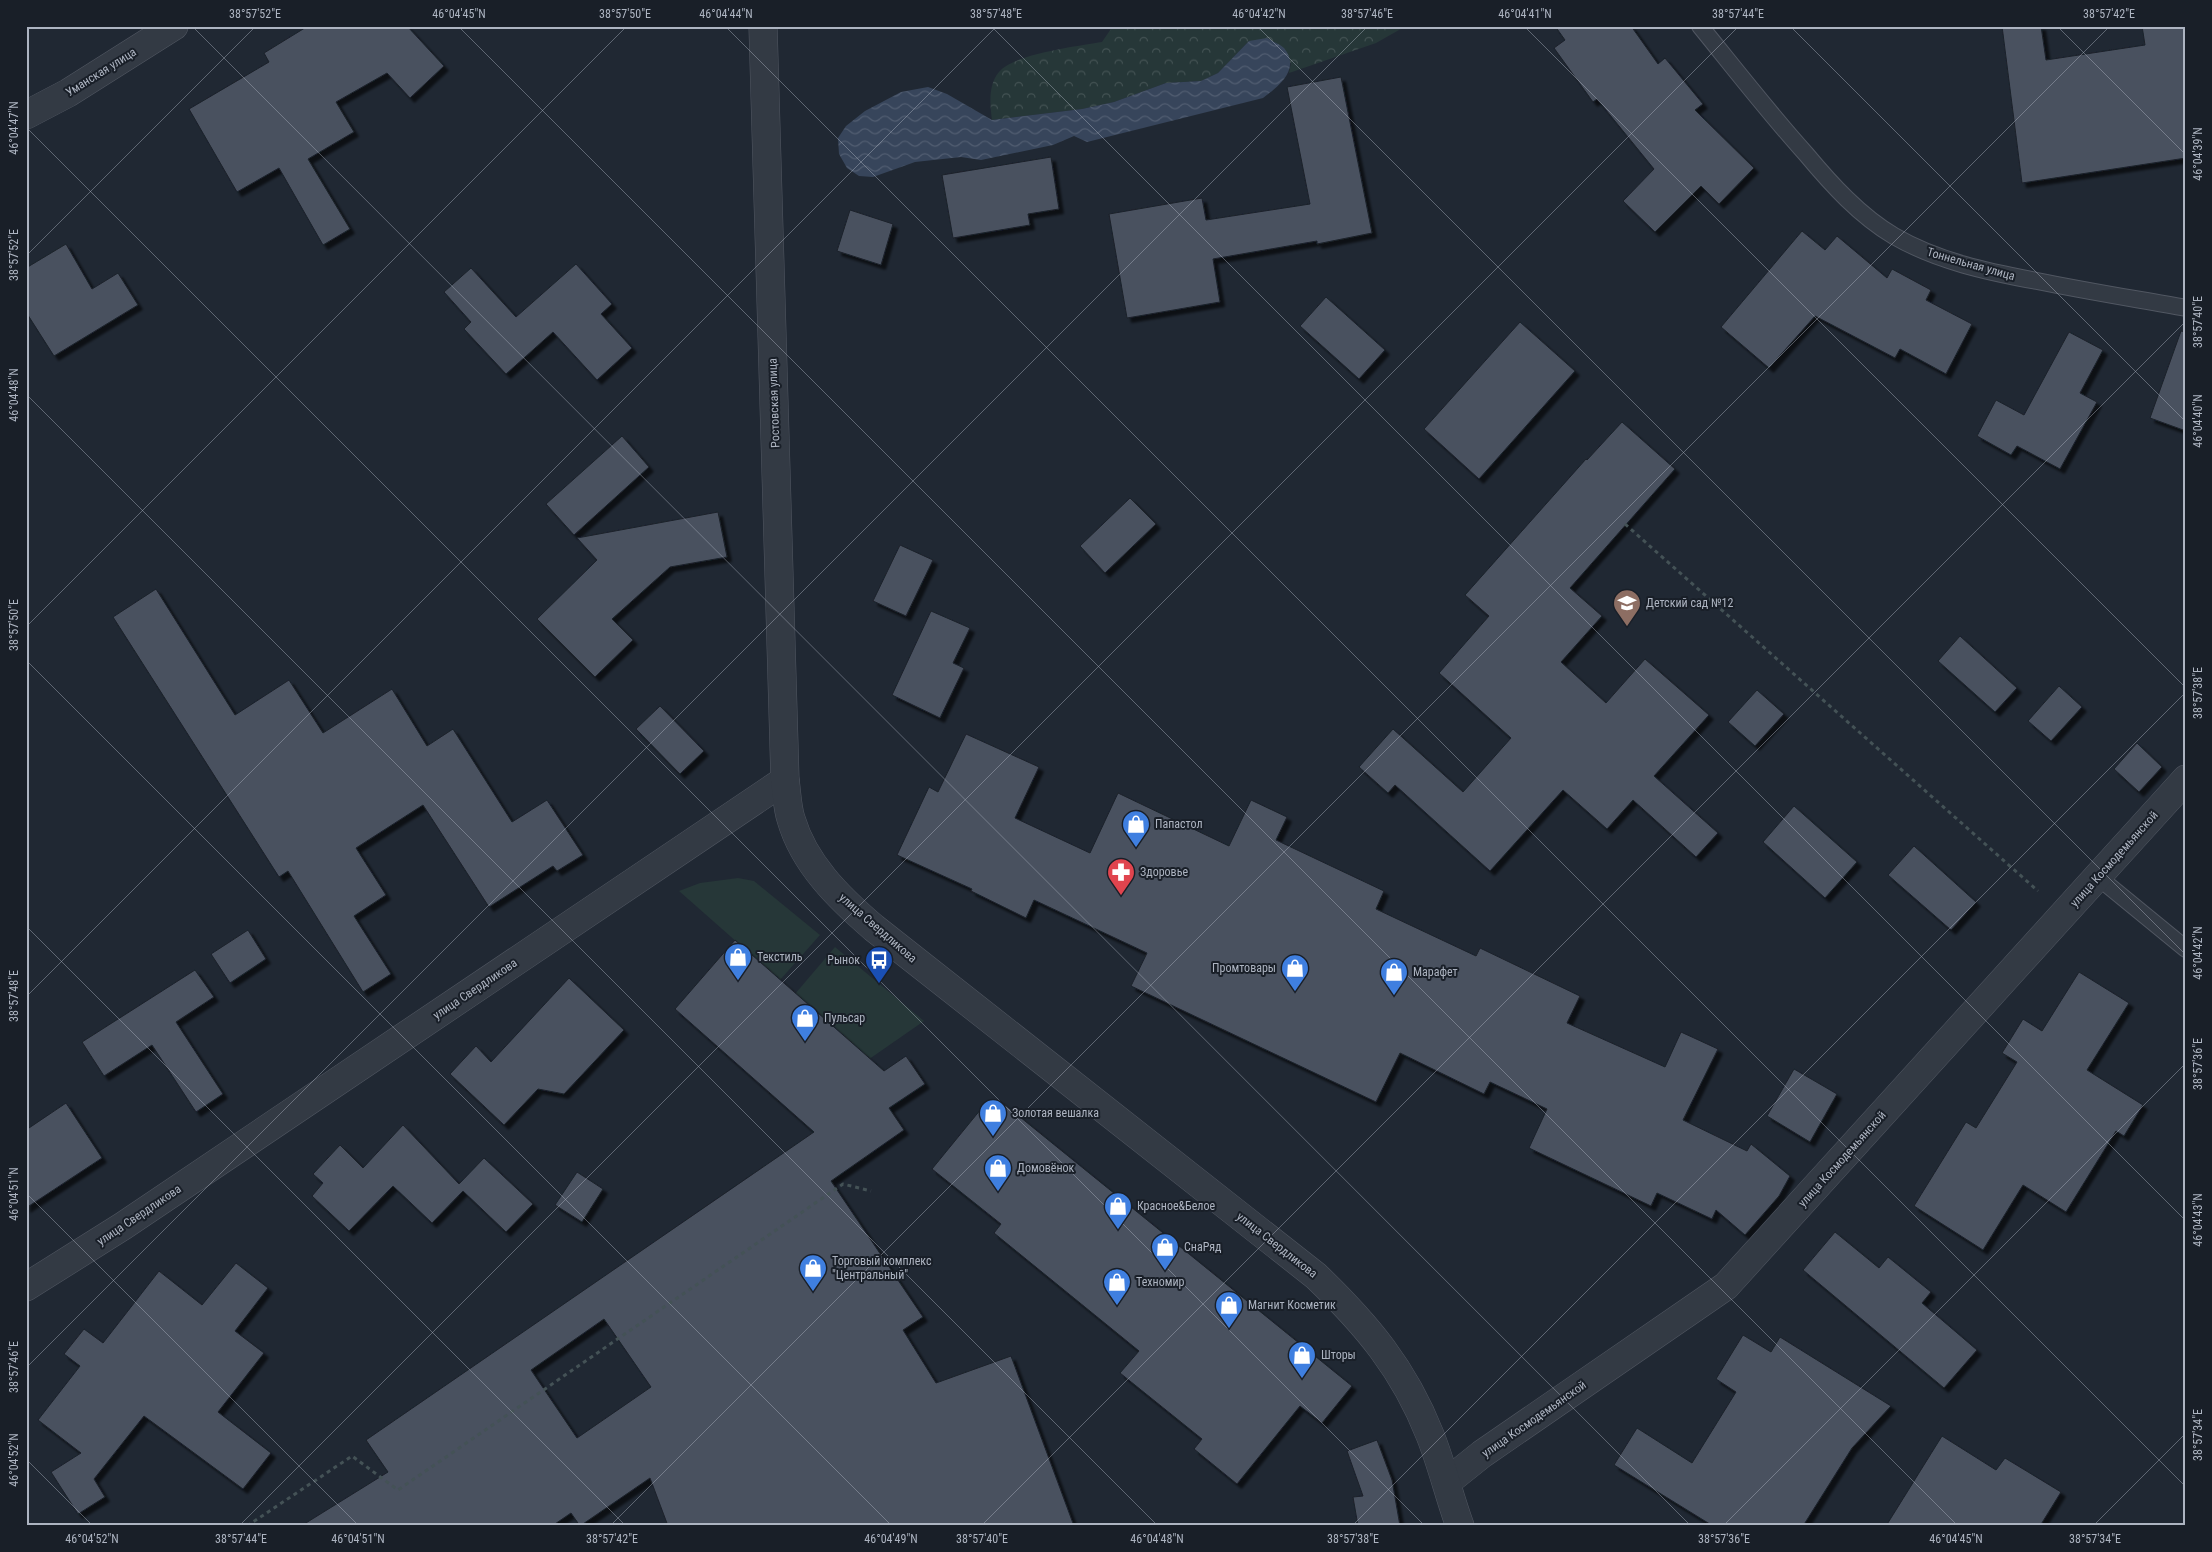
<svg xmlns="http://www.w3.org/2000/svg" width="2212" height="1552" font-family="'Roboto Condensed',sans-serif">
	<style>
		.green { fill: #263738 }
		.forest { fill: url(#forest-crowns) }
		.water { fill: url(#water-waves) }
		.building { fill: #49515f; stroke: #1b212a; fill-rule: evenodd; filter: url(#shadow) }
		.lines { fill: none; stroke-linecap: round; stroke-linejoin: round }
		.service-casing { stroke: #515762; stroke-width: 18 }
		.minor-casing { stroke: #515762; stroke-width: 29 }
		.tertiary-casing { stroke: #515762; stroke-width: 29 }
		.path { stroke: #445256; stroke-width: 3; stroke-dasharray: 4 4; stroke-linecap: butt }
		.service { stroke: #333a44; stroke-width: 16 }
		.minor { stroke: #333a44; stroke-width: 28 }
		.tertiary { stroke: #333a44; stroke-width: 28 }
		.ticks { fill: none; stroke: #adb4c1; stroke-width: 1; stroke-opacity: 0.45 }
		.labels { text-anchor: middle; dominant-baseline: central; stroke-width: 4; stroke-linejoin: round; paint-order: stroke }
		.street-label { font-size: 12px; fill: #adb4c1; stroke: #191f28 }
		.poi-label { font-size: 12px; fill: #adb4c1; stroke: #191f28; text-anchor: start }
		.neatline { fill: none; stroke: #adb4c1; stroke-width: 2 }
		.ticks-label { font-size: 12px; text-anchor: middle; fill: #adb4c1 }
	</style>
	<defs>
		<pattern id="forest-crowns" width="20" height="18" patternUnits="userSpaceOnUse" patternTransform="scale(1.25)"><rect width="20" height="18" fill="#263738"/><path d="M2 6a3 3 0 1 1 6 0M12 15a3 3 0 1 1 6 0" fill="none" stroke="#435253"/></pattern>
		<pattern id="water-waves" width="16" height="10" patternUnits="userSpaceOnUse" patternTransform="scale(1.25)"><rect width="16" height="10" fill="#37455b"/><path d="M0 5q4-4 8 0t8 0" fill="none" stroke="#515d71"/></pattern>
		<filter id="shadow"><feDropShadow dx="4.5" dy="4.5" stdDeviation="1" flood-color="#0009"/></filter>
	</defs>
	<rect width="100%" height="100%" fill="#202833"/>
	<g class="green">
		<polygon points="738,878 754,881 820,935 780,980 679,891 700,883"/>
		<polygon points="835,947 924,1021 865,1062 795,994"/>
	</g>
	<path class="forest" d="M1113,26H1406L1376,43L1289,73L1291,63L1249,41L1218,73L1201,81L1166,83L1114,102L1082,109L992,120C990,104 988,85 999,72C1013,54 1079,46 1102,42Z"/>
	<path class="water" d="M1267,38C1272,41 1280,44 1284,48C1301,69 1279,86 1263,98L1087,142L1074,136L1053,145L981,160L961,157L915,162L873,177L859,176L847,168L839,154L838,138L846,126L865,111L901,92L928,87L947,94L992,120L1082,109L1114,102L1166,83L1201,81L1218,73L1249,41Z"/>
	<g class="building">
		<polygon points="308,26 407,26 444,66 410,98 387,73 336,102 354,132 308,159 350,229 323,245 279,168 237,192 189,109 269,62 264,53"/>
		<polygon points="1555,26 1631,26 1658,64 1665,58 1703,104 1695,110 1754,168 1719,204 1701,186 1655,232 1623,201 1654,169 1597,99 1593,102 1554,48 1565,40"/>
		<polygon points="2002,26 2041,26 2046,60 2145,45 2142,26 2186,26 2186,158 2022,183"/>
		<polygon points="1341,77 1372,233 1317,244 1317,241 1213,259 1220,302 1127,318 1109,214 1202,198 1206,220 1310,204 1287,87"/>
		<polygon points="1051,157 1059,209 1028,214 1030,225 953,238 942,175"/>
		<polygon points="850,210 893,224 881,265 837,251"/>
		<polygon points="1802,231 1825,250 1837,236 1887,278 1892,269 1931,290 1926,300 1972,324 1946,374 1900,349 1895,358 1815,316 1769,368 1721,327"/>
		<polygon points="66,244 92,289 118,273 138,305 54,356 26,312 26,268"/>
		<polygon points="576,264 612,304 601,314 632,348 597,380 553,332 506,374 464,329 471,322 444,292 471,268 516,317"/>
		<polygon points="1326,297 1385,350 1359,379 1300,326"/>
		<polygon points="1520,322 1575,371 1479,479 1424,429"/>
		<polygon points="2181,331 2186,332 2186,431 2150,418"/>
		<polygon points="2069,332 2103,350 2080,393 2097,402 2060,469 2017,446 2011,455 1977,436 1996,400 2024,415"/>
		<polygon points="1622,422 1675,469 1570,588 1602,616 1561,662 1606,703 1645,659 1709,715 1654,776 1718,833 1696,857 1633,800 1607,829 1563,790 1490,871 1395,785 1388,793 1359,767 1393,729 1463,792 1511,738 1439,673 1489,616 1465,595 1586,459 1587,460"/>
		<polygon points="622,436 649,467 574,535 546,504"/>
		<polygon points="1130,498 1156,524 1105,573 1080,546"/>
		<polygon points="718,512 727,557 670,567 612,619 633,640 595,677 537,619 597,560 577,538"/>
		<polygon points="900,545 933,560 906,616 873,601"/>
		<polygon points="156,589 235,715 289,680 323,733 392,689 427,746 453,729 512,822 547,800 583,855 557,871 553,866 489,907 423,805 356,848 386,895 354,916 391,974 363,992 288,871 279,877 113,617"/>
		<polygon points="931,611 970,628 953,663 964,668 940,718 892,695"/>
		<polygon points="1960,636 2017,688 1995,712 1938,661"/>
		<polygon points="2059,686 2082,707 2051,741 2028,721"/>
		<polygon points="1757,690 1784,714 1755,746 1728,722"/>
		<polygon points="660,706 704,751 680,774 636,729"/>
		<polygon points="966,734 1039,767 1015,818 1090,853 1118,793 1229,846 1251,800 1287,817 1276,840 1384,891 1376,909 1476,956 1480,948 1580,996 1567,1023 1665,1067 1681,1032 1718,1049 1683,1120 1747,1151 1751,1144 1790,1176 1779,1196 1745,1235 1716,1210 1712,1219 1657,1193 1651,1206 1529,1148 1547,1109 1490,1082 1484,1094 1400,1053 1376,1102 1131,986 1147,953 1034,900 1026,918 971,891 972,889 897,855 929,787 938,792"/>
		<polygon points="2137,743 2162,767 2139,792 2114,769"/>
		<polygon points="1794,806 1857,862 1825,898 1763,842"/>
		<polygon points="1914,846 1976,902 1951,930 1888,875"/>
		<polygon points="248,930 266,959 230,983 211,954"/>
		<path d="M735,940L884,1071L906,1056L925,1084L889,1108L904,1130L831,1181L923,1317L903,1330L936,1383L1011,1356L1074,1526H668L650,1478L580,1526L571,1513L552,1526H301L388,1472L366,1440L814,1132L675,1009ZM604,1319L651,1387L577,1438L531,1370Z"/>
		<polygon points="195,970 214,997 176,1022 223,1094 196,1112 152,1045 104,1076 82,1042"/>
		<polygon points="2079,972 2129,1003 2087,1070 2143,1105 2124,1136 2116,1131 2066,1212 2023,1185 1983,1250 1914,1206 1966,1122 1976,1128 2017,1062 2002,1053 2023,1019 2042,1031"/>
		<polygon points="569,978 624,1030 564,1094 538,1089 504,1125 450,1074 476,1046 491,1062"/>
		<polygon points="1794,1069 1837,1094 1810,1142 1767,1116"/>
		<polygon points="999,1100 1352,1386 1322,1423 1300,1406 1237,1484 1194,1449 1202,1439 1120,1373 1139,1351 994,1233 1001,1224 932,1169 981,1109 989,1103"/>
		<polygon points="66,1103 102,1158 26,1208 26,1130"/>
		<polygon points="403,1125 459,1184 484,1158 533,1204 506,1232 463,1191 432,1223 393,1186 349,1231 312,1196 323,1183 313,1174 340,1145 363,1168"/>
		<polygon points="577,1172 603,1189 582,1222 555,1205"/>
		<polygon points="1835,1232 1879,1268 1888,1257 1931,1292 1922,1303 1977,1350 1944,1388 1803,1270"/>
		<polygon points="236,1263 268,1288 235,1331 264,1353 218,1412 271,1453 243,1489 144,1416 94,1479 105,1497 78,1514 51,1472 81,1453 38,1420 80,1366 64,1354 84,1329 103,1343 159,1271 202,1305"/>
		<polygon points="1743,1335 1771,1352 1780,1337 1891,1406 1852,1448 1803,1526 1713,1526 1614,1465 1637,1428 1692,1463 1736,1392 1716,1379"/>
		<polygon points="1942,1436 1996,1470 2005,1458 2061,1492 2040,1526 1886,1526"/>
		<polygon points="1377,1440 1392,1480 1400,1526 1358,1526 1353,1497 1363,1496 1347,1451"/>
	</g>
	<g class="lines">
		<g class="service-casing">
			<g id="service">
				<path d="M1700,26C1735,69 1769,113 1806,154C1831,184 1860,216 1894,236C1937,261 1988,272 2037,281C2086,291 2136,299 2186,308"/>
				<polyline points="2098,877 2186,949"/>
			</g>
		</g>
		<g class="minor-casing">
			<g id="minor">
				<polyline points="26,115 68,93 174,26"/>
				<polyline points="26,1287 123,1226 785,780"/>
				<polyline points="1447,1482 1482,1454 1726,1286 2186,779"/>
			</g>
		</g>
		<g class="tertiary-casing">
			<path id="tertiary" d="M763,26L785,780C787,793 787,807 791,819C804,864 839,898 874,928L1316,1276C1367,1325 1404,1369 1430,1435C1442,1465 1449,1496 1460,1526"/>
		</g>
		<g class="path">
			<polyline points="1625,524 2038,891"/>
			<polyline points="247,1526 352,1456 398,1490 843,1184 871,1191"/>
		</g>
		<use href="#service" class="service"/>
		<use href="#minor" class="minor"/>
		<use href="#tertiary" class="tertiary"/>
	</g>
	<path class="ticks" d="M192,26L1691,1526M458,26L1958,1526M725,26L2186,1487M991,26L2186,1221M1257,26L2186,955M1524,26L2186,688M1790,26L2186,422M2057,26L2186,155M26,127L1425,1526M26,256L256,26M26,394L1158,1526M26,627L627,26M26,660L892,1526M26,926L626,1526M26,997L997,26M26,1193L359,1526M26,1368L1368,26M26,1459L93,1526M239,1526L1739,26M610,1526L2110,26M981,1526L2186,321M1352,1526L2186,692M1723,1526L2186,1063M2093,1526L2186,1433"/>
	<defs>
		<g id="school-pin" transform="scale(1.4375)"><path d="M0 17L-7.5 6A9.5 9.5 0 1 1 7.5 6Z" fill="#8d6e63" stroke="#191f28"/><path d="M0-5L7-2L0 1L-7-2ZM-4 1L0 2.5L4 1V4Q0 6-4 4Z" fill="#fff"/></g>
		<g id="shop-pin" transform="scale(1.4375)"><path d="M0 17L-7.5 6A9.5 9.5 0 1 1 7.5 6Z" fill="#3f7fe0" stroke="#191f28"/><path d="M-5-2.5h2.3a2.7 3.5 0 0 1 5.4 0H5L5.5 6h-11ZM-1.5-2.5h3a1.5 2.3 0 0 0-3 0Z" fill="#fff"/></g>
		<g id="pharmacy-pin" transform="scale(1.4375)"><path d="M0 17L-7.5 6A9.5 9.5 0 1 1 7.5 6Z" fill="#e0444e" stroke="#191f28"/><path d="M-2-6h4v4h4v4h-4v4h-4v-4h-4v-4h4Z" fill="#fff"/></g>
		<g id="bus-pin" transform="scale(1.4375)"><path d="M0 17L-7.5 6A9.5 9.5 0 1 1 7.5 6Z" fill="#1a4fb4" stroke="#191f28"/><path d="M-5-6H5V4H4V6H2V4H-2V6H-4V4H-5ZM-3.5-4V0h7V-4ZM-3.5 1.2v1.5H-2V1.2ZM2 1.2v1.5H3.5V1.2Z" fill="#fff"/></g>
	</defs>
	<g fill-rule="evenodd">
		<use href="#school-pin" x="1627" y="603"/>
		<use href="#shop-pin" x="1136" y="824"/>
		<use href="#pharmacy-pin" x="1121" y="872"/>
		<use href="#shop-pin" x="738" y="957"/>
		<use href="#bus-pin" x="879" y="960"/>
		<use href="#shop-pin" x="1295" y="968"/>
		<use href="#shop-pin" x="1394" y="972"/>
		<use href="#shop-pin" x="805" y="1018"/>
		<use href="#shop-pin" x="993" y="1113"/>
		<use href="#shop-pin" x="998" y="1168"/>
		<use href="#shop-pin" x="1118" y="1206"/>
		<use href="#shop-pin" x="1165" y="1247"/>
		<use href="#shop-pin" x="813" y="1268"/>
		<use href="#shop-pin" x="1117" y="1282"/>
		<use href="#shop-pin" x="1229" y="1305"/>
		<use href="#shop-pin" x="1302" y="1355"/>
	</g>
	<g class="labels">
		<g class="street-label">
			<text transform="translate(101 72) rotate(-32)">Уманская улица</text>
			<text transform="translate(1971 264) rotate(16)">Тоннельная улица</text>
			<text transform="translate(774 403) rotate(-92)">Ростовская улица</text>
			<text transform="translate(2114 859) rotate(-48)">улица Космодемьянской</text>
			<text transform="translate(878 928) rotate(41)">улица Свердликова</text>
			<text transform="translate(475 989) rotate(-34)">улица Свердликова</text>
			<text transform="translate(1842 1159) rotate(-48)">улица Космодемьянской</text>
			<text transform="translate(139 1215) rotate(-34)">улица Свердликова</text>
			<text transform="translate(1277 1245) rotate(38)">улица Свердликова</text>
			<text transform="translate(1534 1419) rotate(-35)">улица Космодемьянской</text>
		</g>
		<g class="poi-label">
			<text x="1646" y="603">Детский сад №12</text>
			<text x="1155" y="824">Папастол</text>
			<text x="1140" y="872">Здоровье</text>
			<text x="757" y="957">Текстиль</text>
			<text x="860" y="960" text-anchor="end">Рынок</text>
			<text x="1276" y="968" text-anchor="end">Промтовары</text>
			<text x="1413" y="972">Марафет</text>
			<text x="824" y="1018">Пульсар</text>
			<text x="1012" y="1113">Золотая вешалка</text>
			<text x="1017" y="1168">Домовёнок</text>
			<text x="1137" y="1206">Красное&amp;Белое</text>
			<text x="1184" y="1247">СнаРяд</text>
			<text x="832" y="1261">Торговый комплекс<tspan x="832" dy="14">"Центральный"</tspan></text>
			<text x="1136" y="1282">Техномир</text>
			<text x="1248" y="1305">Магнит Косметик</text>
			<text x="1321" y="1355">Шторы</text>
		</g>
	</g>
	<rect width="2212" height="1552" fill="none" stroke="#191f28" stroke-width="55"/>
	<rect x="28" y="28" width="2156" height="1496" class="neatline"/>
	<g class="ticks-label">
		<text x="255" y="18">38°57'52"E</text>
		<text x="459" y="18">46°04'45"N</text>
		<text x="625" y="18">38°57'50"E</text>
		<text x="726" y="18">46°04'44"N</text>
		<text x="996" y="18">38°57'48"E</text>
		<text x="1259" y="18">46°04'42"N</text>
		<text x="1367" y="18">38°57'46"E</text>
		<text x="1525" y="18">46°04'41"N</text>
		<text x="1738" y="18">38°57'44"E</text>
		<text x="2109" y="18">38°57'42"E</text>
		<text transform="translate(14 128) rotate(-90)" y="4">46°04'47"N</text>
		<text transform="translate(2198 154) rotate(-90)" y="4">46°04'39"N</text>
		<text transform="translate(14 255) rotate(-90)" y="4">38°57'52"E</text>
		<text transform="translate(2198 322) rotate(-90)" y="4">38°57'40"E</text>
		<text transform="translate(14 395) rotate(-90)" y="4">46°04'48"N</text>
		<text transform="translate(2198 421) rotate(-90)" y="4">46°04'40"N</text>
		<text transform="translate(14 625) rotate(-90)" y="4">38°57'50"E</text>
		<text transform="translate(2198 693) rotate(-90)" y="4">38°57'38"E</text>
		<text transform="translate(2198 953) rotate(-90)" y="4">46°04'42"N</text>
		<text transform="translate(14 996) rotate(-90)" y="4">38°57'48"E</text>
		<text transform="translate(2198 1064) rotate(-90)" y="4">38°57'36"E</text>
		<text transform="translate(14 1194) rotate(-90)" y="4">46°04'51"N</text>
		<text transform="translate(2198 1220) rotate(-90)" y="4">46°04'43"N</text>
		<text transform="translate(14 1367) rotate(-90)" y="4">38°57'46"E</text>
		<text transform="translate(2198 1435) rotate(-90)" y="4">38°57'34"E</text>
		<text transform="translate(14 1460) rotate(-90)" y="4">46°04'52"N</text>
		<text x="92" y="1543">46°04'52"N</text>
		<text x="241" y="1543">38°57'44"E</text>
		<text x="358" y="1543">46°04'51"N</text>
		<text x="612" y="1543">38°57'42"E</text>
		<text x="891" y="1543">46°04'49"N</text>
		<text x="982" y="1543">38°57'40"E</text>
		<text x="1157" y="1543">46°04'48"N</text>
		<text x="1353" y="1543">38°57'38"E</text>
		<text x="1724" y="1543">38°57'36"E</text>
		<text x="1956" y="1543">46°04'45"N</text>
		<text x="2095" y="1543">38°57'34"E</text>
	</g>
</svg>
